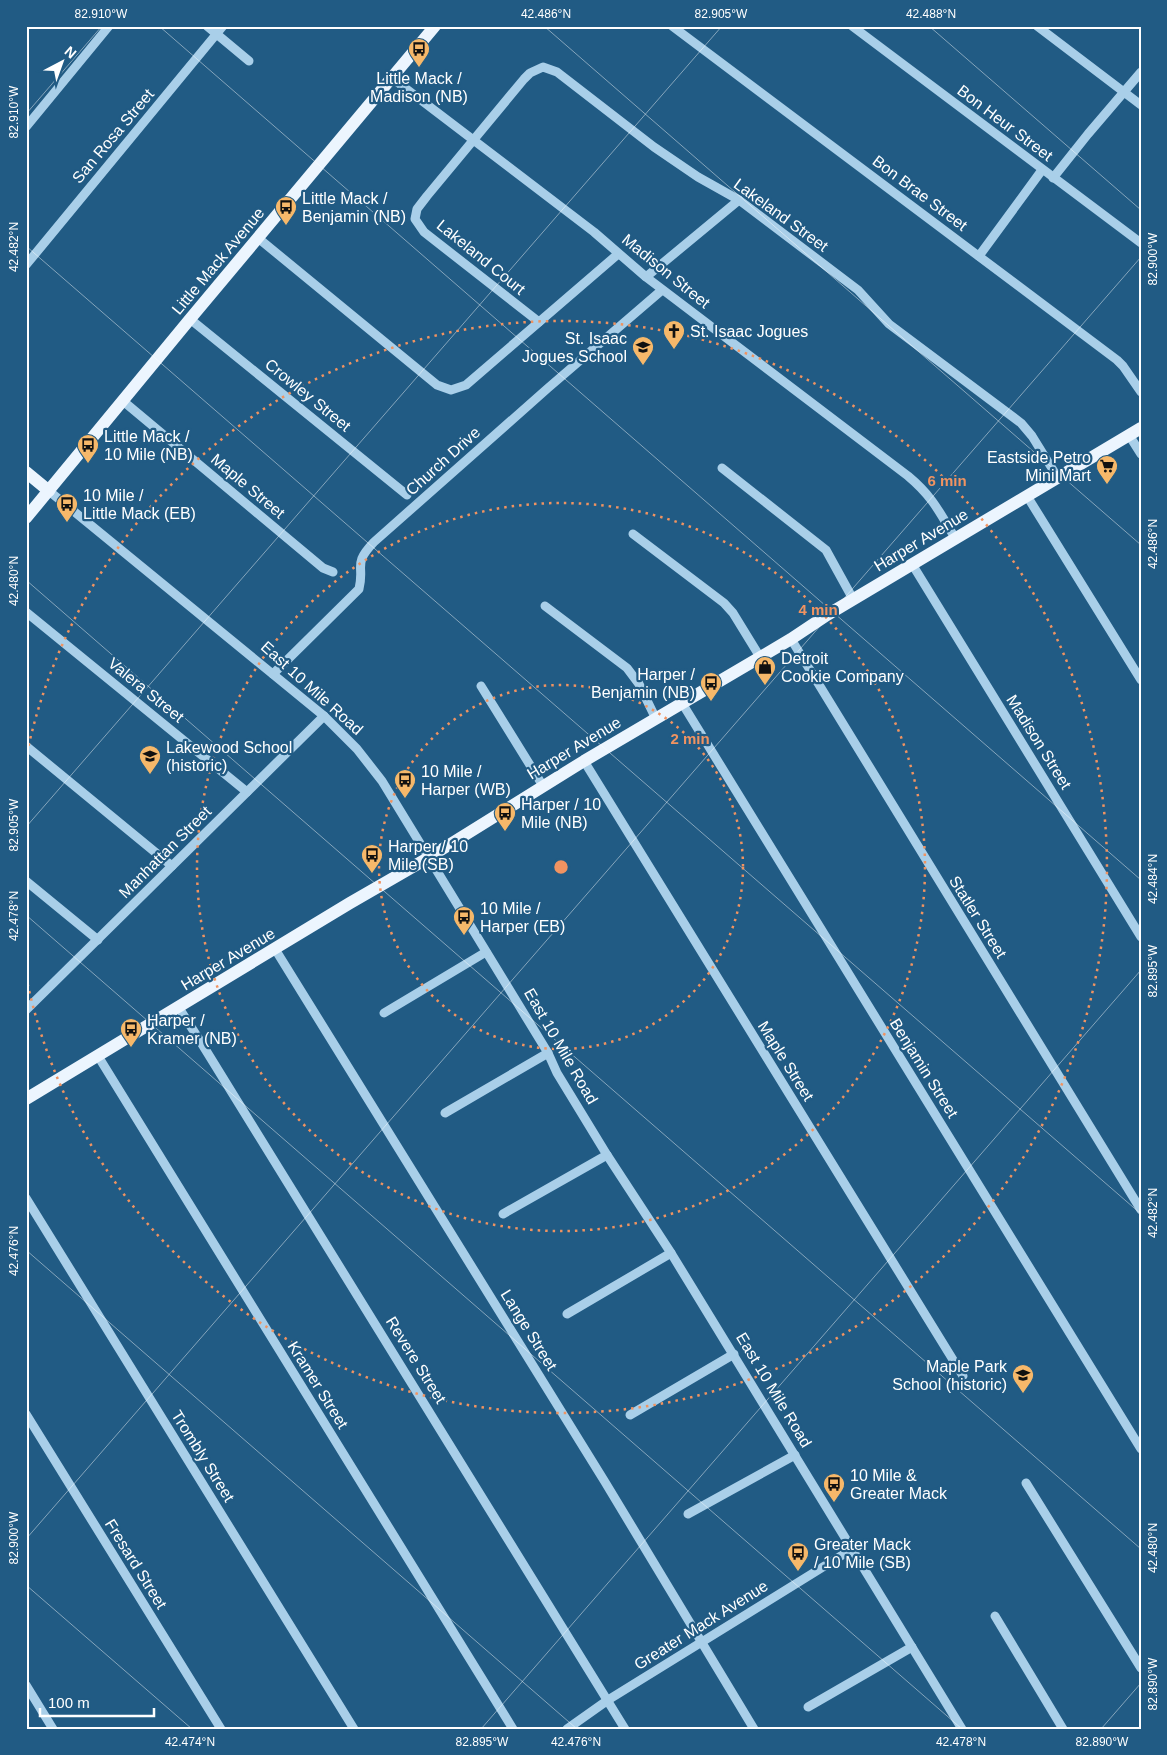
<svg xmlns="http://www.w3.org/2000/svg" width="1167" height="1755" font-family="Helvetica,sans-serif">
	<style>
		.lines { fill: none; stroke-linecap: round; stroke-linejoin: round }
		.minor { stroke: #a9cfe9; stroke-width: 9 }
		.major { stroke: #ecf5fe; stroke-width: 12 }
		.ticks { fill: none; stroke: #fff; stroke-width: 1; stroke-opacity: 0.45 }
		.ring { fill: none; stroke: #f09361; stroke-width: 2.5; stroke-dasharray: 2.5 5 }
		.labels { text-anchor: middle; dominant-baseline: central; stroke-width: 4.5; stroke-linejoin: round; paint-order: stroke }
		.poi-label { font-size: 16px; fill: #fff; stroke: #215b84; text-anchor: start }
		.street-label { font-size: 16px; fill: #fff; stroke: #215b84 }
		.centre { fill: #f09361; stroke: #215b84; stroke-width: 2.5 }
		.ring-label { font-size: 15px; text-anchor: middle; font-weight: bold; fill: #f09361; stroke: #215b84; stroke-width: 4.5; stroke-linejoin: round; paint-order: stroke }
		.neatline { fill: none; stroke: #fff; stroke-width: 2 }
		.ticks-label { font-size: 12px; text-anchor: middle; fill: #fff }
	</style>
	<rect width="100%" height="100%" fill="#215b84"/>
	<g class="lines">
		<g class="minor">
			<polyline points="207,26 249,61"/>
			<polyline points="672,26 1117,360 1123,366 1141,392"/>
			<polyline points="852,26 1141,243"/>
			<polyline points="1037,26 1141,105"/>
			<path d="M392,78L594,232L646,277L908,476C932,496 939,511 955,538"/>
			<polyline points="26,127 109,26"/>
			<polyline points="1053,178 1088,134 1141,72"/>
			<polyline points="258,238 437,385 451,390 466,385 618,254"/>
			<polyline points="979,256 1042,170"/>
			<polyline points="26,265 223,26"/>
			<polyline points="646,277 739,200"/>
			<polyline points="190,319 407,495"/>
			<polyline points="539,322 424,232 415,219 417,209 427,196 524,79 530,73 543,67 557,72 654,147 698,177 739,200 858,290 889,324 1021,423 1032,436 1058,478"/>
			<polyline points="123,401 323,568 333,572"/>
			<polyline points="1129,435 1141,454"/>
			<polyline points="722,468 826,550 853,599"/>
			<polyline points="49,491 324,716 357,749 382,781 548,1053 557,1073 607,1155 671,1253 962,1729"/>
			<polyline points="1027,496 1141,680"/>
			<polyline points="633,534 724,603 733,613 760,657"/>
			<polyline points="912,564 1141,937"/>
			<polyline points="545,606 627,668 639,684 656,719"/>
			<polyline points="26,612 247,792"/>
			<polyline points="791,639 1141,1210"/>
			<path d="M273,674L359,589C365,565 352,565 374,542L548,388L662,290"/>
			<polyline points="481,686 543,786"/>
			<polyline points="682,703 1141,1449"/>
			<polyline points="26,746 172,866"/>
			<polyline points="584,761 963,1376"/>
			<polyline points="26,881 98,940"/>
			<polyline points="275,949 605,1482 754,1729"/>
			<polyline points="179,1008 202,1044 625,1729"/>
			<polyline points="26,1010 324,716"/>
			<polyline points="384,1013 486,952"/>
			<polyline points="98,1056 513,1729"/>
			<polyline points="445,1113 548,1053"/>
			<polyline points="26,1198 354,1729"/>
			<polyline points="503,1214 607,1155"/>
			<polyline points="567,1314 671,1253"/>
			<polyline points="26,1414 221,1729"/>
			<polyline points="630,1415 734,1354"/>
			<polyline points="1026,1483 1141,1668"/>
			<polyline points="688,1514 795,1455"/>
			<polyline points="995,1616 1063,1729"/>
			<polyline points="26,1685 53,1729"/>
			<polyline points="808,1707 912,1647"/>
			<polyline points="567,1729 608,1700 852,1549"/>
		</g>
		<g class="major">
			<polyline points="26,472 49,491"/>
			<polyline points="26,518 190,319 435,26"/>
			<polyline points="26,1099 350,903 428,858 584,761 791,639 827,615 1141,428"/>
		</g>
	</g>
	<path class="ticks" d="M159,26L1141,880M544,26L1141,545M929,26L1141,210M26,114L102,26M26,246L1141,1214M26,580L1141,1549M26,827L722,26M26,915L962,1729M26,1250L577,1729M26,1539L1141,257M26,1585L192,1729M481,1729L1141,970M1101,1729L1141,1683"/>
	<g class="ring">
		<circle cx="561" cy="867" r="182"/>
		<circle cx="561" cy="867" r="364"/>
		<path d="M27 753A546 546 0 1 1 27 981"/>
	</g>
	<defs>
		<g id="bus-pin" transform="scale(1.125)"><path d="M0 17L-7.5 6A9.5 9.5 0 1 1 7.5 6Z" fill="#f6b86a" stroke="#215b84"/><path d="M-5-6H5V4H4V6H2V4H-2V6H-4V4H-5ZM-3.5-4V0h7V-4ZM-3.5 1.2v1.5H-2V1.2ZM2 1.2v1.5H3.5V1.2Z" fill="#111"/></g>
		<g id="church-pin" transform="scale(1.125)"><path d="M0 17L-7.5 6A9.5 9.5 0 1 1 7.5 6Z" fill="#f6b86a" stroke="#215b84"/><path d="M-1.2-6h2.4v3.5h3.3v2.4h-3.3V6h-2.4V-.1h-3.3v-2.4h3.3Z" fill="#111"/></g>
		<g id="school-pin" transform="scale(1.125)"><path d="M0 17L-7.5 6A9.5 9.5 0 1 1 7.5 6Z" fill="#f6b86a" stroke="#215b84"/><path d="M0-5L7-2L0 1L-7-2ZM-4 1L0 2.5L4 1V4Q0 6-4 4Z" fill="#111"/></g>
		<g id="supermarket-pin" transform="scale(1.125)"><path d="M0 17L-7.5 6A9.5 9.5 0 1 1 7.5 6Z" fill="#f6b86a" stroke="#215b84"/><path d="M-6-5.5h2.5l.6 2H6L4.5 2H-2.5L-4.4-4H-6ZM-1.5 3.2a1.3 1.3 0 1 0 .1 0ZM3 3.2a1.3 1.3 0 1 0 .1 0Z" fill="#111"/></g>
		<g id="shop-pin" transform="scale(1.125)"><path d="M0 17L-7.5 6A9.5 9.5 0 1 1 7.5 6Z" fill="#f6b86a" stroke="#215b84"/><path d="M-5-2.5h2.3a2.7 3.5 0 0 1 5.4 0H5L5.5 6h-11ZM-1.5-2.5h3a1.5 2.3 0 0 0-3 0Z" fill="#111"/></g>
	</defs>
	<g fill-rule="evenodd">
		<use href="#bus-pin" x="419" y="49"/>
		<use href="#bus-pin" x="286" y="207"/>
		<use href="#church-pin" x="674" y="331"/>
		<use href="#school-pin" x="643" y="347"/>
		<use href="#bus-pin" x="88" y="445"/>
		<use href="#supermarket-pin" x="1107" y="466"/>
		<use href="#bus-pin" x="67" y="504"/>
		<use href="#shop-pin" x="765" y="667"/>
		<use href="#bus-pin" x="711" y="683"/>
		<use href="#school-pin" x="150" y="756"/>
		<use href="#bus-pin" x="405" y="780"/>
		<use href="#bus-pin" x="505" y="813"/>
		<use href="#bus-pin" x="372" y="855"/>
		<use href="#bus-pin" x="464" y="917"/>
		<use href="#bus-pin" x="131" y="1029"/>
		<use href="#school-pin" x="1023" y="1375"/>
		<use href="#bus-pin" x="834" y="1484"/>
		<use href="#bus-pin" x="798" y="1553"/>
	</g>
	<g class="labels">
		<g class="poi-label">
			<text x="419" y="78" text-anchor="middle">Little Mack /<tspan x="419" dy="18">Madison (NB)</tspan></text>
			<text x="302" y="198">Little Mack /<tspan x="302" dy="18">Benjamin (NB)</tspan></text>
			<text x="690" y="331">St. Isaac Jogues</text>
			<text x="627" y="338" text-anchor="end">St. Isaac<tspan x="627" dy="18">Jogues School</tspan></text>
			<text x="104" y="436">Little Mack /<tspan x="104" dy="18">10 Mile (NB)</tspan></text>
			<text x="1091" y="457" text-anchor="end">Eastside Petro<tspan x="1091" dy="18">Mini Mart</tspan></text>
			<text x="83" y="495">10 Mile /<tspan x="83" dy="18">Little Mack (EB)</tspan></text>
			<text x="781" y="658">Detroit<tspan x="781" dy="18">Cookie Company</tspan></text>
			<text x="695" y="674" text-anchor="end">Harper /<tspan x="695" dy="18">Benjamin (NB)</tspan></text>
			<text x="166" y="747">Lakewood School<tspan x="166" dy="18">(historic)</tspan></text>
			<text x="421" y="771">10 Mile /<tspan x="421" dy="18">Harper (WB)</tspan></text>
			<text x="521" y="804">Harper / 10<tspan x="521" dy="18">Mile (NB)</tspan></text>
			<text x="388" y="846">Harper / 10<tspan x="388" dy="18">Mile (SB)</tspan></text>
			<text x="480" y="908">10 Mile /<tspan x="480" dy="18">Harper (EB)</tspan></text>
			<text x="147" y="1020">Harper /<tspan x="147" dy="18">Kramer (NB)</tspan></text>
			<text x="1007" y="1366" text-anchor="end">Maple Park<tspan x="1007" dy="18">School (historic)</tspan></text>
			<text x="850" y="1475">10 Mile &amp;<tspan x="850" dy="18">Greater Mack</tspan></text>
			<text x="814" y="1544">Greater Mack<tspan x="814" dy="18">/ 10 Mile (SB)</tspan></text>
		</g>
		<g class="street-label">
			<text transform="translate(1005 123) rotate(37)">Bon Heur Street</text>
			<text transform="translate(113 136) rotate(-50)">San Rosa Street</text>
			<text transform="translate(920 193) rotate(37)">Bon Brae Street</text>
			<text transform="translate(781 215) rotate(36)">Lakeland Street</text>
			<text transform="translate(481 257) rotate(39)">Lakeland Court</text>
			<text transform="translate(218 261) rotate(-50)">Little Mack Avenue</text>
			<text transform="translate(666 271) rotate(39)">Madison Street</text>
			<text transform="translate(308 395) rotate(39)">Crowley Street</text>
			<text transform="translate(443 461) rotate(-42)">Church Drive</text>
			<text transform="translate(248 486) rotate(40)">Maple Street</text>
			<text transform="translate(921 540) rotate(-31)">Harper Avenue</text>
			<text transform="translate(312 688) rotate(42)">East 10 Mile Road</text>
			<text transform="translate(146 690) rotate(39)">Valera Street</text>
			<text transform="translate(1039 742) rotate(58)">Madison Street</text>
			<text transform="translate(574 748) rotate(-31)">Harper Avenue</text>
			<text transform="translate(165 852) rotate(-45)">Manhattan Street</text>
			<text transform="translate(978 917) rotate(58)">Statler Street</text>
			<text transform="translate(228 959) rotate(-31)">Harper Avenue</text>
			<text transform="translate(561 1046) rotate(60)">East 10 Mile Road</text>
			<text transform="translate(786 1061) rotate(58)">Maple Street</text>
			<text transform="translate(924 1068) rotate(58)">Benjamin Street</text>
			<text transform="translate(529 1330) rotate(58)">Lange Street</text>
			<text transform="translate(416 1360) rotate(58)">Revere Street</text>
			<text transform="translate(318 1385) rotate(58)">Kramer Street</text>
			<text transform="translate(774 1390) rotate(59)">East 10 Mile Road</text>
			<text transform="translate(203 1456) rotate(58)">Trombly Street</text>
			<text transform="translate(136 1564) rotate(58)">Fresard Street</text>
			<text transform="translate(701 1625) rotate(-32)">Greater Mack Avenue</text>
		</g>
	</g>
	<circle cx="561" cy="867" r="8" class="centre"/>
	<g class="ring-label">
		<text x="947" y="486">6 min</text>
		<text x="818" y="615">4 min</text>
		<text x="690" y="744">2 min</text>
	</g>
	<rect width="1167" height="1755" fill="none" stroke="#215b84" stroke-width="55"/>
	<g transform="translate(62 62) rotate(41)" stroke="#215b84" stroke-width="4" paint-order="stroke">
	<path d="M0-4L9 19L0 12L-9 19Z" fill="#ffffff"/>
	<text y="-8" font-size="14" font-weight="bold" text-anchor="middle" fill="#ffffff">N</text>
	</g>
	<path d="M40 1708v8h114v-8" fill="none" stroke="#ffffff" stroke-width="2.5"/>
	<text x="48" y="1708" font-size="15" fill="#ffffff" stroke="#215b84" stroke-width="4" paint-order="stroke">100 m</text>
	<rect x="28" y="28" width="1112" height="1700" class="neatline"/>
	<g class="ticks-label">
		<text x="101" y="18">82.910°W</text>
		<text x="546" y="18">42.486°N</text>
		<text x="721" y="18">82.905°W</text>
		<text x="931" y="18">42.488°N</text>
		<text transform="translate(14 112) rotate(-90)" y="4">82.910°W</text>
		<text transform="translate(14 247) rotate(-90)" y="4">42.482°N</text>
		<text transform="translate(1153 259) rotate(-90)" y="4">82.900°W</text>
		<text transform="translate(1153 544) rotate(-90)" y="4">42.486°N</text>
		<text transform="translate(14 581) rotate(-90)" y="4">42.480°N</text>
		<text transform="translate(14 825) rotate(-90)" y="4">82.905°W</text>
		<text transform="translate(1153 879) rotate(-90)" y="4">42.484°N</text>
		<text transform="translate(14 916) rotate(-90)" y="4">42.478°N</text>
		<text transform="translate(1153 971) rotate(-90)" y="4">82.895°W</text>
		<text transform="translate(1153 1213) rotate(-90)" y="4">42.482°N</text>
		<text transform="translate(14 1251) rotate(-90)" y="4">42.476°N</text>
		<text transform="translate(14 1538) rotate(-90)" y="4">82.900°W</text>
		<text transform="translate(1153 1548) rotate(-90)" y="4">42.480°N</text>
		<text transform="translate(1153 1684) rotate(-90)" y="4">82.890°W</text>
		<text x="190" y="1746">42.474°N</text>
		<text x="482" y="1746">82.895°W</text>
		<text x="576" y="1746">42.476°N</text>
		<text x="961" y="1746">42.478°N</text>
		<text x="1102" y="1746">82.890°W</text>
	</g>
</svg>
